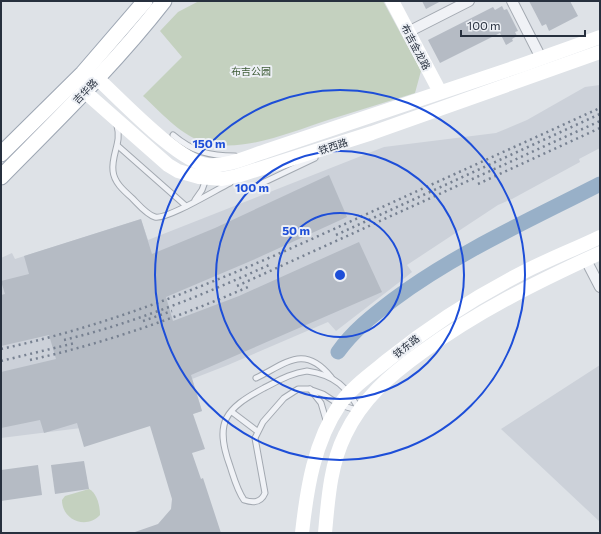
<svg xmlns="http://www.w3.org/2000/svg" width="601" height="534" font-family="Commissioner,'Noto Sans SC',sans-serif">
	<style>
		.built { fill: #ccd1d9 }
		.green { fill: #c4d1bf }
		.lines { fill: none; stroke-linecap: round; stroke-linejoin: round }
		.river { stroke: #98b0c8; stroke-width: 15 }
		.building { fill: #b5bbc4 }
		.lane-casing { stroke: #a3a9b1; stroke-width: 7 }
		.street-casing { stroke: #a3a9b1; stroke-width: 12 }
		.primary-casing { stroke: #9da6b3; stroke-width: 17 }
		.lane { stroke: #f0f2f6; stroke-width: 5 }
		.street { stroke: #f0f2f6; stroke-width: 10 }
		.secondary { stroke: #fff; stroke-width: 14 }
		.primary { stroke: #fff; stroke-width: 15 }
		.rail { stroke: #778191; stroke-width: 2.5; stroke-dasharray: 2 4; stroke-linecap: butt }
		.ring { fill: none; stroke: #1d4ed8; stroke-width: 2 }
		.labels { text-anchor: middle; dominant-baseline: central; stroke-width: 4; stroke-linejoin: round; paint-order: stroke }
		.street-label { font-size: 10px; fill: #27303e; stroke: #edf0f5 }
		.park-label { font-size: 10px; fill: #3c5a34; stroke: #edf0f5 }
		.centre { fill: #1d4ed8; stroke: #edf0f5; stroke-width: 2 }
		.ring-label { font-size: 12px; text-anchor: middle; font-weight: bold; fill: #1d4ed8; stroke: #edf0f5; stroke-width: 4; stroke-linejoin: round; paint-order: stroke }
	</style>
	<rect width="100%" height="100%" fill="#dee2e7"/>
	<g class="built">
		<polygon points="600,85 600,148 579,159 580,162 512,199 498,205 407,265 412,272 406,277 336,331 328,322 228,365 192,379 202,411 193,414 1,438 1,258 12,253 15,259 141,219 148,240 384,147 496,133 527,120 585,87"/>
		<polygon points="600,365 600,522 501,429"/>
	</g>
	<g class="green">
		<path d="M199,1H383L421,71L415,93C386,102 357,111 328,120C291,132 239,155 201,141C178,133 161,112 143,96L182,57L160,31L178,12Z"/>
		<path d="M89,489C97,493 100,506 100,515C86,530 62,520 62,500L65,496Z"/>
	</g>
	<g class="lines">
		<path class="river" d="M338,352C353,331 372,316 393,300C456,253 530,220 600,184"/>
	</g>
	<g class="building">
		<polygon points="422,1 441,1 426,9"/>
		<polygon points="529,1 570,1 578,16 549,31 546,24 542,26"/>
		<polygon points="502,6 504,10 507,9 518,31 515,32 517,36 512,39 513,41 506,45 500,33 440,63 428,40 493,7 495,10"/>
		<polygon points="329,175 347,217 253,260 166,297 173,321 239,296 359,242 382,292 191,375 202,411 193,414 205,449 192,453 201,479 203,478 221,533 136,533 135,532 158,524 171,509 172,499 150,426 84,447 77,423 44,433 40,420 1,428 1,372 56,359 49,335 1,346 1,295 5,294 1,281 29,274 24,256 141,219 152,254 215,228"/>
		<polygon points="84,461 89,489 55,494 51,465"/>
		<polygon points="38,465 42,495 1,501 1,470"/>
	</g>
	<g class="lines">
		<g class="lane-casing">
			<g id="lane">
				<path d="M117,126C122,142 111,155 113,171C114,182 123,190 132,198C138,204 147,215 155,217C167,220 217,189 230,183"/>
				<path d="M173,135C193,152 210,156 235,156"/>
				<polyline points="118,146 186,206"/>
				<polyline points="252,188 315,158"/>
				<polyline points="195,200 202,190 206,179"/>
				<path d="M307,371C335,375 347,387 360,411L340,405L323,394L309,389H298L284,398L263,422L255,438L265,493C261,503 253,503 244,500C237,490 234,478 230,466C214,422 225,409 264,388C278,381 291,373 307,371Z"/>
				<path d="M256,378C287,363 304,344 331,377"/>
				<polyline points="310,389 321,403 326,420"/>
				<polyline points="232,412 257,431"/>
			</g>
		</g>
		<g class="street-casing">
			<g id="street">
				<polyline points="512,1 541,58"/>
				<polyline points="408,32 469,1"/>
				<polyline points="586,260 600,287"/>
			</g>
		</g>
		<g class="primary-casing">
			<g id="primary">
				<polyline points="1,154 83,73 145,1"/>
				<path d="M1,177C57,120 115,64 164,1"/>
			</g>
		</g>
		<use href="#lane" class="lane"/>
		<use href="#street" class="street"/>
		<g class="secondary">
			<polyline points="392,1 440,92"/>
			<path d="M97,78C120,99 179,162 207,165C227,167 248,157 266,151L522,65L600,37"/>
			<polyline points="84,91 168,165 178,171 199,177 222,179 237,176 372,133 600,52"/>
			<path d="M302,533C307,488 314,442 340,404C353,386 372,373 389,359C429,327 472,299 518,275C544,261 573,250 600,237"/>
			<path d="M325,533C328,501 330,465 345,435C362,399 390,375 422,352C478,311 537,282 600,253"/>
		</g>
		<use href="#primary" class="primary"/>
		<g class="rail">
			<polyline points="478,184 600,128"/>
			<polyline points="336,235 600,114"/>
			<polyline points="237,286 600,121"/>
			<polyline points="143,321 172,311"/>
			<path d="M64,340C134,323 203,295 269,265"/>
			<path d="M1,349C130,321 249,268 369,213C446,178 523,143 600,108"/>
			<path d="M30,360C105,343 177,318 248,287"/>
			<polyline points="1,361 75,343"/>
		</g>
	</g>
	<g class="ring">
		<circle cx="340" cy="275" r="62"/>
		<circle cx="340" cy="275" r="124"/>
		<circle cx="340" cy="275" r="185"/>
	</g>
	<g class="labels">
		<g class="street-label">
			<text transform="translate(416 47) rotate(62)">布吉金龙路</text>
			<text transform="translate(85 91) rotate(-46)">吉华路</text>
			<text transform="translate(333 146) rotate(-18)">铁西路</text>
			<text transform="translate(406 346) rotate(-38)">铁东路</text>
		</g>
		<g class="park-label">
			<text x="251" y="71">布吉公园</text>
		</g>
	</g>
	<circle cx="340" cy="275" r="6" class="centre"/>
	<g class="ring-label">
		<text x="209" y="148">150 m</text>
		<text x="252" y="192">100 m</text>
		<text x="296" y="235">50 m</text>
	</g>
	<rect width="601" height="534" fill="none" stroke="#27303e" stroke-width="4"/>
	<path d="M461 30v6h124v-6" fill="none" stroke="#27303e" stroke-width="2"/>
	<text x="467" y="30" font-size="12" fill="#27303e" stroke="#edf0f5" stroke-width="3" paint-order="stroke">100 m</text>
</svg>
